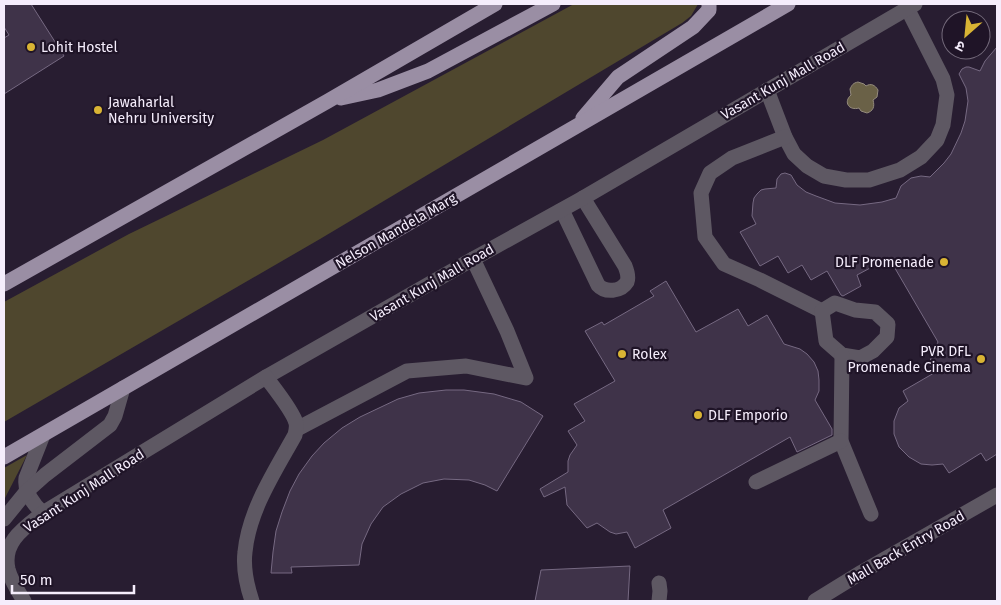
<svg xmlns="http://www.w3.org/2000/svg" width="1001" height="605" font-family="'Fira Sans','Noto Sans Devanagari',sans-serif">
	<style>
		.green { fill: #4f472e }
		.water { fill: #6a6147; stroke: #948b7d }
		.building { fill: #3f3349; stroke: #766982 }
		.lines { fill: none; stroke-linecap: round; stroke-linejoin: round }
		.minor { stroke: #5e5863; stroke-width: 15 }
		.major { stroke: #9a8ea4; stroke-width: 15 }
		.poi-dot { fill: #d9b434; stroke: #1f1427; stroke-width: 2 }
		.labels { text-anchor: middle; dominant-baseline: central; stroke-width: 4.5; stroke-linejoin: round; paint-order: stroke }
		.poi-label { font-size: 14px; fill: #f5edfc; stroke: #1f1427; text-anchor: start }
		.street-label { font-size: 14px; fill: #f5edfc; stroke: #1f1427 }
	</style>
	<rect width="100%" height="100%" fill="#281d31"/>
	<g class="green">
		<polygon points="574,4 698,4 691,16 682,23 320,239 4,422 4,302 129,234 323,140"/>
		<polygon points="27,455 4,500 4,468"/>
	</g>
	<path class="water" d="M858,82L864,84L866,86C871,83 875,85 878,90L877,97L873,100C875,107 873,111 867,113L861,111L859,108C849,111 843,102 851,95L850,89C852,85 853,83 858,82Z"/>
	<g class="building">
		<polygon points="4,4 31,4 64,56 4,94 4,38 9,35 4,27"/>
		<polygon points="997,47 997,454 986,461 981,453 949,473 943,464 932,465 921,464 909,457 899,447 894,434 894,421 899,408 908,401 903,391 934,373 929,363 938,342 889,258 857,275 861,286 843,296 841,295 827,271 811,280 802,265 788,273 778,256 760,266 740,232 756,224 752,216 753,203 754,198 757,194 761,190 765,189 776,188 777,179 781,174 785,173 791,175 797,185 806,192 816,196 835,203 860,205 882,202 896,198 901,186 911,178 921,176 930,177 944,163 951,154 961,133 965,121 968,101 966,88 959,74 962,69 966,67 969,67 980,71 985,61"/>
		<polygon points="666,281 696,332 738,309 748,326 767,315 784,344 800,349 807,354 814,362 818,371 819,380 819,391 815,400 832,429 832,435 797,452 790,437 663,510 671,528 635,548 627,532 616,534 610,532 597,523 587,528 567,505 565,487 544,497 540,489 568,472 568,461 570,455 577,445 568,431 585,421 574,404 615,381 585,331 602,322 604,325 654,296 650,291"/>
		<polygon points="446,390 464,390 494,394 521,402 543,416 497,491 485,485 469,480 444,479 423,483 401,494 383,507 371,524 362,544 359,565 291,567 292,573 271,573 273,552 276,531 282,512 290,491 299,474 312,456 324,443 342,428 360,417 398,399 419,393"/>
		<polygon points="630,566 628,601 535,601 541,570"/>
	</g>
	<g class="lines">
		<g class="minor">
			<polyline points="767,90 785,137 794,154 807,166 824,176 846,180 869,180 900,170 921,157 937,140 943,125 947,95 943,79 907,8"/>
			<polyline points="785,137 732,158 710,173 701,193 705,237 724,264 760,280 822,311"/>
			<path d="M562,210L598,285C605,293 621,292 627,282C629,277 627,271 625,266L583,198"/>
			<polygon points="835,303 855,310 875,312 888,324 887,337 873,351 860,358 842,355 826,341 822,311"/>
			<polyline points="842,355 841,441 871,514"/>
			<polyline points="297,429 407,371 466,366 526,378 507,331 473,259"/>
			<path d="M43,435L26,478C24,493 33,504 43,513"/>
			<polyline points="756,482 841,441"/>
			<polyline points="4,519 26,492 45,475 110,425 115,416 123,388"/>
			<polyline points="659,583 660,591 659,601"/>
			<path d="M24,601C18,591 11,581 8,569C2,542 24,528 43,513L266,377L473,259L583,198L915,4"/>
			<path d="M252,601C247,586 243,568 245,552C249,510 275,471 295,435C296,431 297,427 296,423C293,411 274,388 266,377"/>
			<polyline points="815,601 862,572 997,495"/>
		</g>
		<g class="major">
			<polyline points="341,98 378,90 428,71 553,4"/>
			<polyline points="583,118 618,77 693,27 709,10 709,4"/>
			<polyline points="4,284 328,101 495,4"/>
			<polyline points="4,457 788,4"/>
		</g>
	</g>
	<g class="poi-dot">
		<circle cx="31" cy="47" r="5"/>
		<circle cx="98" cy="110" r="5"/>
		<circle cx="944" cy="262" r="5"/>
		<circle cx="622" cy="354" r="5"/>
		<circle cx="981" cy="359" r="5"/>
		<circle cx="698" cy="415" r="5"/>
	</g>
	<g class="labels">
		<g class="poi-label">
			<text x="41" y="47">Lohit Hostel</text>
			<text x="108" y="102">Jawaharlal<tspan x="108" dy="16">Nehru University</tspan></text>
			<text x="934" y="262" text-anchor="end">DLF Promenade</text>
			<text x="971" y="351" text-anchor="end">PVR DFL<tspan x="971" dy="16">Promenade Cinema</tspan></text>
			<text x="632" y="354">Rolex</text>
			<text x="708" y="415">DLF Emporio</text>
		</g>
		<g class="street-label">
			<text transform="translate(783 81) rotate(-30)">Vasant Kunj Mall Road</text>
			<text transform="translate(396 231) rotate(-30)">Nelson Mandela Marg</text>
			<text transform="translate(432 283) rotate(-30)">Vasant Kunj Mall Road</text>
			<text transform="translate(84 491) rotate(-33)">Vasant Kunj Mall Road</text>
			<text transform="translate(906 548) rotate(-30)">Mall Back Entry Road</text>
		</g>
	</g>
	<rect width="1001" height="605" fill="none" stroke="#f5edfc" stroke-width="10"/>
	<g transform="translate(966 35) rotate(207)"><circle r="24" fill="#1f1427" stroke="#756b7c"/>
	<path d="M0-4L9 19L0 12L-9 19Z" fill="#d9b434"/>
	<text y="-8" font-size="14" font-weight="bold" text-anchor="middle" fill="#f5edfc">उ</text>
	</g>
	<path d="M12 585v8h122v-8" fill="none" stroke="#f5edfc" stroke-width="2.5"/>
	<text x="20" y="585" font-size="15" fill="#f5edfc" stroke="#1f1427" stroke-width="4" paint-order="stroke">50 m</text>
</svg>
